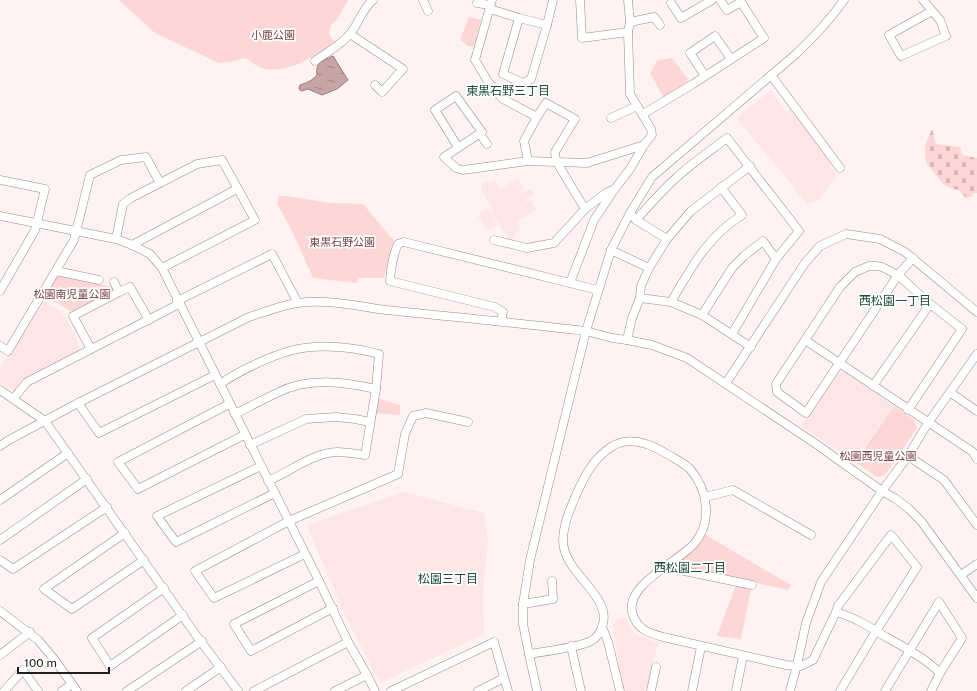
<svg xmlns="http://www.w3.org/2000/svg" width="977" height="691" font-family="'Public Sans','Noto Sans JP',sans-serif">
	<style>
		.built { fill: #fee6e6 }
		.cemetery { fill: url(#cemetery-stones) }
		.green { fill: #fdd6d6 }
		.water { fill: url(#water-ripples); stroke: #977c7c }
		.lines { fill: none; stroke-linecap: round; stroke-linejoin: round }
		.minor-casing { stroke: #978989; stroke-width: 9 }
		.minor { stroke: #fff; stroke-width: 8 }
		.labels { text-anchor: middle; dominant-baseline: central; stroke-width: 3.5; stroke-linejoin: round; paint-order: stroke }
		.park-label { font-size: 11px; fill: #794345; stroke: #fff }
		.neighbourhood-label { font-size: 12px; fill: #1b4c3b; stroke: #fff }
	</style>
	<defs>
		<pattern id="cemetery-stones" width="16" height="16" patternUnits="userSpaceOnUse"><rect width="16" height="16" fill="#fdd6d6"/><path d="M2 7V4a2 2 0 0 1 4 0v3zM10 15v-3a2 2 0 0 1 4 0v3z" fill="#d9b7b7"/></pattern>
		<pattern id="water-ripples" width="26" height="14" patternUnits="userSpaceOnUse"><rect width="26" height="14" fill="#c9a4a4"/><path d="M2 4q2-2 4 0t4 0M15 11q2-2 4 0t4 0" fill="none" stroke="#a38585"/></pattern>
	</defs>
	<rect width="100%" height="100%" fill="#fef2f2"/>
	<g class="built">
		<polygon points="771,90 786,112 791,109 831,162 830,166 837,177 819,200 808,204 794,190 795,188 736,118"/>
		<polygon points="518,178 524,188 520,190 522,193 531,189 534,195 525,200 527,202 531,200 537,210 517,221 519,225 517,226 520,231 515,234 516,236 511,239 510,236 507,237 496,218 494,219 498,225 489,230 488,228 486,229 478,217 481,216 479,213 488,208 491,211 493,210 481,189 482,188 481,185 488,181 489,183 495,180 500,189"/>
		<polygon points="44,301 61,312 67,320 81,349 24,380 13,391 0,382 0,367"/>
		<polygon points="845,372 893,406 854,461 801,426 838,374"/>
		<polygon points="404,492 484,513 488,539 483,593 484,634 380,683 341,607 307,525"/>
		<polygon points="625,617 634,633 639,636 658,643 646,691 623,691 615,641 613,625 616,620"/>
	</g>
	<polygon class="cemetery" points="932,129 936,144 960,147 962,155 977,158 977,193 974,193 971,197 966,198 959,190 950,188 942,183 926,162 925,145"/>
	<g class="green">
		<path d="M119,0H348L337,20L331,25L329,34L334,42C314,56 288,75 262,68C256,67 251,61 246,58L230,62L219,63L155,33Z"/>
		<polygon points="469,17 481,20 474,47 465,45 465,43 460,40"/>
		<polygon points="672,58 689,81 682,85 683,87 664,98 650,73 658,60"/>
		<polygon points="279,196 287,196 330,203 363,204 394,241 384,278 358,278 357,283 313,278 293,233 277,204"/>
		<polygon points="60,275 112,287 114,290 72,312 45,296 56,277"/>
		<polygon points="377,398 400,405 400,415 375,413"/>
		<polygon points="894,406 914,420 917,428 885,475 877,477 855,462"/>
		<polygon points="704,534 791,585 788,590 675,565 694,550"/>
		<polygon points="736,585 751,588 741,639 717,636"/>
	</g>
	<path class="water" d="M333,56L348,80L337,89L322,95L308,89L301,91L299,89L300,85C306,83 312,81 317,75C315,62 323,61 333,56Z"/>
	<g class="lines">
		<g class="minor-casing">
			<g id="minor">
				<polyline points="423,0 428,11"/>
				<polyline points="492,0 475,60 489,83 503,99 537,117"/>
				<polyline points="580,0 582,38 628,32"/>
				<polyline points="923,0 940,20 946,36 901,56 889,35 932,11"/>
				<polyline points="477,3 490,5"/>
				<polyline points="671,3 681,18 712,0"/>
				<polyline points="490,9 519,18 547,25"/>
				<polyline points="519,18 503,74 523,83 531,79 547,25 553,0"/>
				<polyline points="630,22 654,17 660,25"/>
				<polyline points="350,34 403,69 382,92 375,85"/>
				<path d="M315,61C327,52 341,45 350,34C359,23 362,9 373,0"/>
				<polyline points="771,75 840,168"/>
				<polyline points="705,76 690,53 715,36 731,59"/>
				<polyline points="643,114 693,84 764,38 741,2 727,10 720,0"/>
				<polyline points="611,118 637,106"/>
				<polyline points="480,134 487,144"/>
				<polyline points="458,147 435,110 456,96 482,132 444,157 456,168 463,170 528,161 587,163 644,145"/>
				<polyline points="528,161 524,141 537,117 546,103 575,119 555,152 556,161 585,209"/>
				<polyline points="0,180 45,189 35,230 0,291"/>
				<path d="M630,213L636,220C649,206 661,191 676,178C692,163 710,151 727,138L799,231L776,259L732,334"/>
				<polyline points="0,216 116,239 132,245 150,254 162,268 319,581 348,642 367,675 375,691"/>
				<polyline points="636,220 667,239"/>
				<polyline points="116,239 123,204 131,198 197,164 222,160 255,220 162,268"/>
				<polyline points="494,240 527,248 554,243 585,209 606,193 613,190"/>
				<polyline points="132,245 237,189"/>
				<polyline points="611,250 649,268"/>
				<polyline points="56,271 99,280"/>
				<polyline points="114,282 119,292"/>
				<polyline points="570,283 594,220 614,190 630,169 644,145 652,135 651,129 630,94 628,32 630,22 628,0"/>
				<polyline points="640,298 671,302 702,315 751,347"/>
				<polyline points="177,301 272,254 298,303"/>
				<path d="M671,302C691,268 707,237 742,215L721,187"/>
				<polyline points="702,315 732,268 744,256 763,241 776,259"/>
				<path d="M501,321L503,312L495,307L390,281C391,268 393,255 398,244L404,242L598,290"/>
				<polyline points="627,340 632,318 640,298 641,286 649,268 667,239 691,211 750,166"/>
				<polyline points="805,340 973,452 977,459"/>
				<polyline points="0,346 8,351 74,240 90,175 121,160 146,157 160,183"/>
				<polyline points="91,349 73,316 119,292 130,287 149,320"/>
				<polyline points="726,383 805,263 820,246 846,234 880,239 905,252 977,312"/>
				<path d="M220,384C239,371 270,356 293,350C320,344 352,347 379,354L376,389L365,455C356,454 346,452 337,452C312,453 290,472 268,481"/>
				<polyline points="873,386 930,304"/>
				<polyline points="0,390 45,421 196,635 238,691"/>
				<polyline points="951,393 977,411"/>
				<polyline points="13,399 27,382 179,304"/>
				<polyline points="78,403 99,433 215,375"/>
				<polyline points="229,404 118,462 138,489 244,435"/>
				<polyline points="908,410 962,329 930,304 898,275 882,267 876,266 869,266 855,272 840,287 776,384 777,392 806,413 898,275 913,258"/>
				<path d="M235,414C249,407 264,399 279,392C309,377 344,382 376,389"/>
				<polyline points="250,445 306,419 336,417 355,419 370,422"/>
				<path d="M0,446L9,440L78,403L249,317C265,312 282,305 298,303C328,299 357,306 386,310C453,317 519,323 586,331L612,338L627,340L652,345L687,358L816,444L882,491L896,499L909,509L921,521L977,598"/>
				<polyline points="908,456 944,480 977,525"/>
				<polyline points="261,466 157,516 176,542 275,493"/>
				<polyline points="705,497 733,490 811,535"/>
				<polyline points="0,500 68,453"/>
				<polyline points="125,533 44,589 72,609 144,560"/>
				<polyline points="0,540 87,479"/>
				<polyline points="305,554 214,598 195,571 289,521 398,474 405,434 413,416 426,413 468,422"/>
				<polyline points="0,560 13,569 107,507"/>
				<polyline points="665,567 752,585"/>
				<polyline points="961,575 977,564"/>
				<polyline points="319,581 234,624 251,651 333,608"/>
				<polyline points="164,588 92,638 110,666 183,615"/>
				<polyline points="523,604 553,599 552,581"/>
				<polyline points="0,611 38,640 54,659 77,691"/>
				<polyline points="836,612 838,606 891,535 917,567 876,631 840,691"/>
				<polyline points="602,627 608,642 620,691"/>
				<polyline points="571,646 581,691"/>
				<path d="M529,654C542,652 580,647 591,641C596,638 600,633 602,627C614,596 564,575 563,541C563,525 570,509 576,495C585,475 593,459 611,447C629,435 651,444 667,454C675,459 684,463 690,469C708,490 713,522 694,544C678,562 622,586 633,615C638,630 649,633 663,637L786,665L801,666L813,660L836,612C854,617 870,627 886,637C904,647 925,658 940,673L931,691"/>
				<polyline points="0,655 30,632"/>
				<polyline points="4,691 23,670 38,691"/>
				<polyline points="62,691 72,684"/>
				<polyline points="127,691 202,641"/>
				<polyline points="186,691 221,667"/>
				<polyline points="254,691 348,642"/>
				<polyline points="335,691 367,675"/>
				<polyline points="391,691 494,642 508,691"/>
				<polyline points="478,691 504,678"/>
				<path d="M537,691L529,654L523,624V604L530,560L586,331L611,250L630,213L652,177L796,54C814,37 830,20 844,0"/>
				<polyline points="651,691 656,667"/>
				<polyline points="692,691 701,647"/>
				<polyline points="736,691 743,656"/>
				<polyline points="790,691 797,665 806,623 821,582 882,491 908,456 928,423 977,354"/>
				<polyline points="885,691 939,602 962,638 940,673"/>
			</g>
		</g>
		<use href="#minor" class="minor"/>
	</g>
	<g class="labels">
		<g class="park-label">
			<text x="273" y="35">小鹿公園</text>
			<text x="342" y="242">東黒石野公園</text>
			<text x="72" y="294">松園南児童公園</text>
			<text x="878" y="456">松園西児童公園</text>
		</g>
		<g class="neighbourhood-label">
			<text x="508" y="91">東黒石野三丁目</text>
			<text x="895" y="301">西松園一丁目</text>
			<text x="690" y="568">西松園二丁目</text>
			<text x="448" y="579">松園三丁目</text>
		</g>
	</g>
	<path d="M18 667v6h91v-6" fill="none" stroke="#231e1e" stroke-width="2"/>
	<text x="24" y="667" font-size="12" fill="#231e1e" stroke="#ffffff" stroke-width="3" paint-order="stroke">100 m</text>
</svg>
